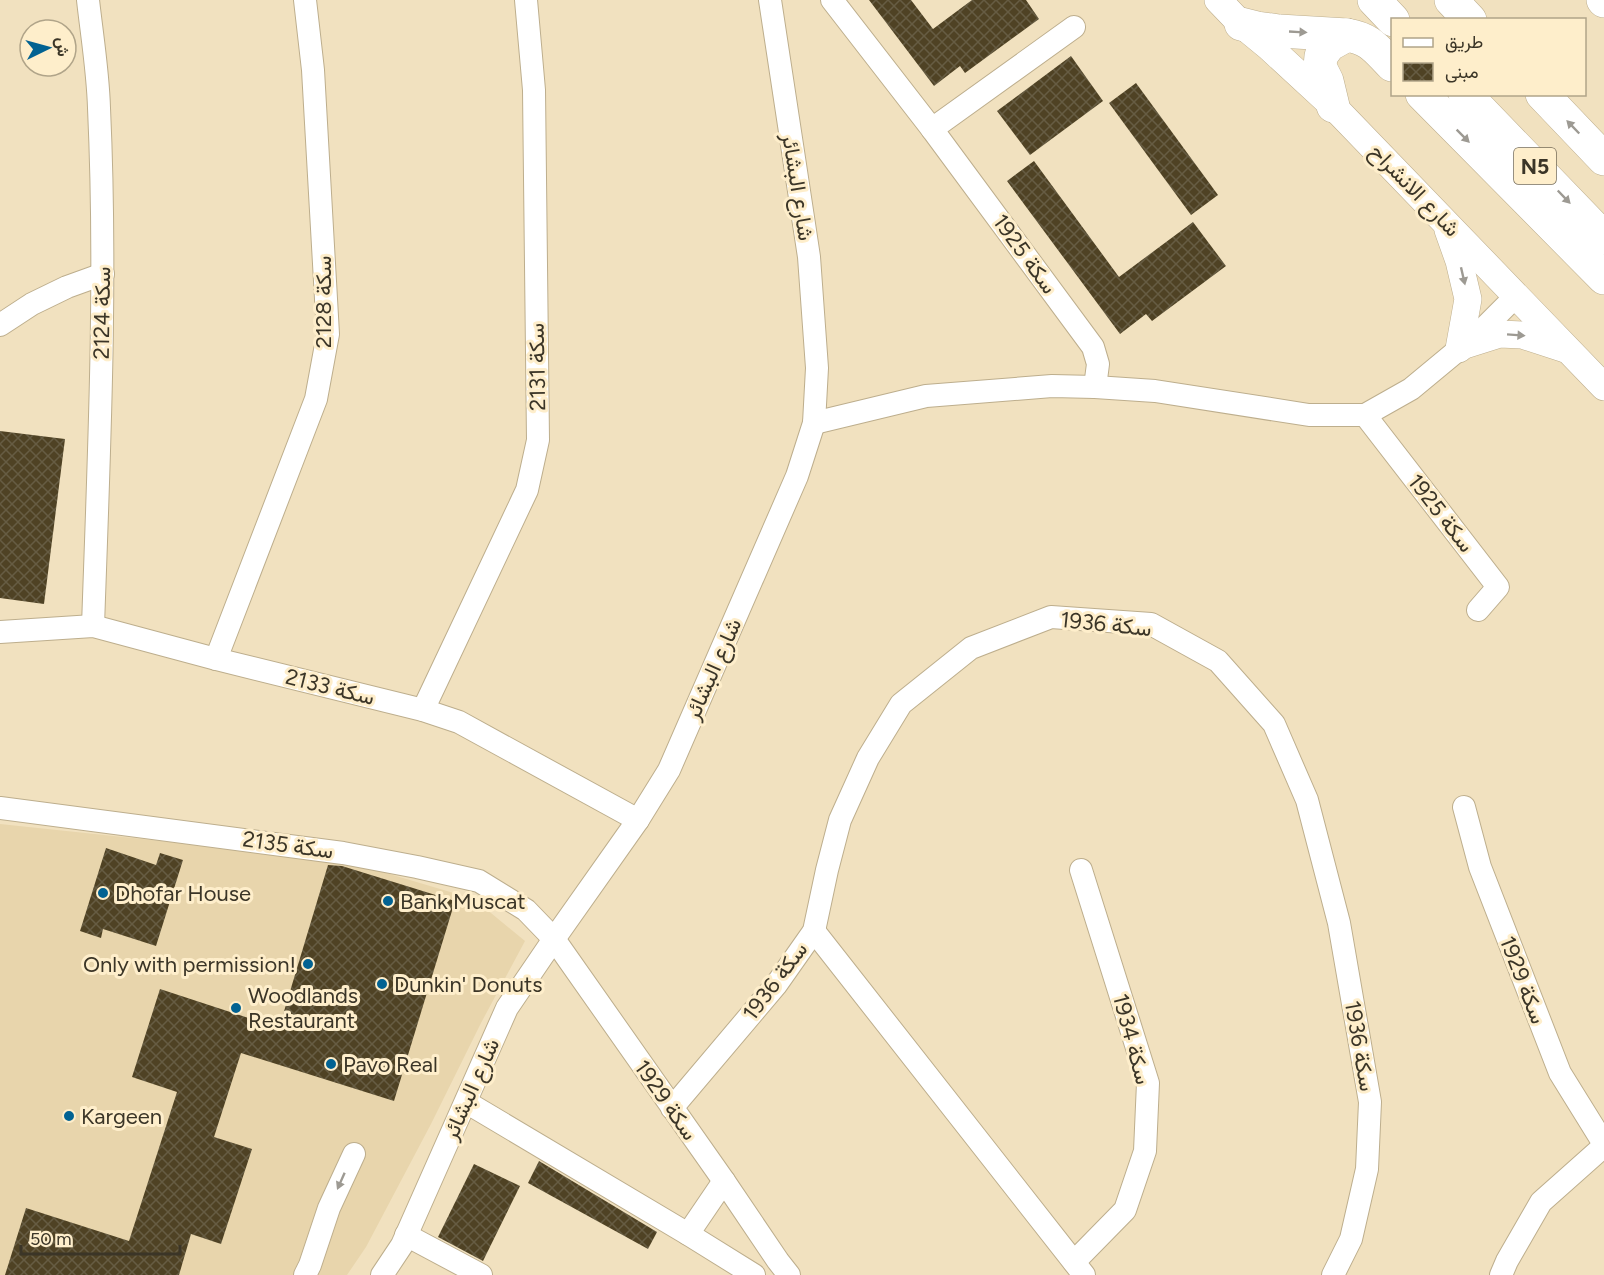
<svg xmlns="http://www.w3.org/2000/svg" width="1604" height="1275" font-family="Figtree,Vazirmatn,sans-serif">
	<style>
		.built { fill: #e8d5ac }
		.building { fill: url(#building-cross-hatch) }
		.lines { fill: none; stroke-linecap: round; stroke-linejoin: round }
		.minor-casing { stroke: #bdae8d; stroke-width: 24 }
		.tertiary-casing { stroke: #bdae8d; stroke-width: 28 }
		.primary-casing { stroke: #bdae8d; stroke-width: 34 }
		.trunk-casing { stroke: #bdae8d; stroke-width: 34 }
		.minor { stroke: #fff; stroke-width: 22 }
		.tertiary { stroke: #fff; stroke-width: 27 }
		.primary { stroke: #fff; stroke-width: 33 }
		.trunk { stroke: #fff; stroke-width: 33 }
		.oneway { fill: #9d9a93 }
		.poi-dot { fill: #026292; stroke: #feeecb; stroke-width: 2 }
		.labels { text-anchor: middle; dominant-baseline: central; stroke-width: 6; stroke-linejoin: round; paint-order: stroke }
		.shield { fill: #feeecb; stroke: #766c58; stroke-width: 1.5 }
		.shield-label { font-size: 21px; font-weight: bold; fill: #3b3527 }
		.street-label { font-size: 22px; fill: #3b3527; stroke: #feeecb }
		.poi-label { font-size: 22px; fill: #3b3527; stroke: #feeecb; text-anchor: start }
	</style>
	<defs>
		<pattern id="building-cross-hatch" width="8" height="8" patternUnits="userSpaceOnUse" patternTransform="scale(1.5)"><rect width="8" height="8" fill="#4f4224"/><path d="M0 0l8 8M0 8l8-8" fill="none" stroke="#665c43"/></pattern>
	</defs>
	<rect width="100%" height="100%" fill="#f1e1bf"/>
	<polygon class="built" points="0,824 276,853 376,870 474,899 525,941 481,1023 431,1124 366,1247 347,1275 0,1275"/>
	<g class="building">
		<polygon points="869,0 911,0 933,29 972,0 1026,0 1039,19 965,73 960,66 934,86"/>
		<polygon points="1071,56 1103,101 1030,155 997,111"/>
		<polygon points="1136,83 1218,195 1191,215 1109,103"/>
		<polygon points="1034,161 1119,277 1193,222 1226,266 1152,321 1146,314 1120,334 1007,181"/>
		<polygon points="0,431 65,439 44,604 0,598"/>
		<polygon points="106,848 156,865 160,853 183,860 156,946 103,929 101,938 80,931"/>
		<polygon points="328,865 342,866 455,901 394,1101 241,1053 214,1137 252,1149 221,1244 191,1234 179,1275 5,1275 26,1208 129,1241 177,1092 132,1077 160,989 279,1028"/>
		<polygon points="539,1161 657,1232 648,1249 528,1183"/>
		<polygon points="474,1164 520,1186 483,1261 438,1237"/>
	</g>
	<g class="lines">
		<g class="minor-casing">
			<g id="minor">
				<path d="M88,0C92,36 98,72 99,108C107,281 99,454 93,626"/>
				<polyline points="832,0 932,129 1093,347 1098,364 1095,387"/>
				<polyline points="932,129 1074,27"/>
				<polyline points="0,325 32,304 67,287 103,274"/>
				<polyline points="1365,415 1498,587 1478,610"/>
				<polyline points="814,423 926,396 1052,386 1095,387 1155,391 1309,415 1365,415 1411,389 1481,331 1517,295"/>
				<polyline points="0,632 93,626 216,659 423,710 459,722 638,820"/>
				<polyline points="216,659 316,399 328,334 313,70 305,0"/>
				<polyline points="423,710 527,490 538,440 534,90 526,0"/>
				<polyline points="1464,807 1480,867 1560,1073 1604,1144"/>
				<polyline points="0,808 343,853 417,867 479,881 526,910 554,939 724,1181 778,1261 789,1275"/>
				<polyline points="814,931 1084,1275"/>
				<polyline points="466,1102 688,1234 754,1275"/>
				<polyline points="672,1108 776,985 814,931 827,870 840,820 868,758 901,704 971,648 1051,617 1151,624 1218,661 1274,724 1307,800 1339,923 1370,1102 1367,1169 1351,1239 1333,1275"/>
				<polyline points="688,1234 724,1181"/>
				<polyline points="406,1235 481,1275"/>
				<polyline points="1074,1262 1125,1210 1145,1151 1148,1083 1081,870"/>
				<polyline points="305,1275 310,1265 329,1208 354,1154"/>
				<polyline points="382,1275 402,1245 507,1008 554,939 638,820 669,770 797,476 814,423 817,368 809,257 770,0"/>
				<polyline points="1501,1275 1507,1261 1541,1202 1604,1146"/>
			</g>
		</g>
		<g class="tertiary-casing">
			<g id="tertiary">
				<polyline points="1218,0 1241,24 1269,47 1333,106 1604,387"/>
				<polyline points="1448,230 1459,261 1468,299 1459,349"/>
				<polyline points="1462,346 1500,334 1522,335 1565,349"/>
			</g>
		</g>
		<g class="primary-casing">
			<polyline id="primary" points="1603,0 1604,1"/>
		</g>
		<g class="trunk-casing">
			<g id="trunk">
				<polyline points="1374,0 1393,20"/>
				<polyline points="1451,0 1470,20"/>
				<path d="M1241,24L1257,28L1279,31L1347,35C1371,39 1376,49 1392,65"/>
				<polyline points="1422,94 1604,278"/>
				<polyline points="1465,94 1604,238"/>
				<polyline points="1542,94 1604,159"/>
				<polyline points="1333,106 1327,81 1320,67 1321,56 1329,45 1347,35"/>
			</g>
		</g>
		<use href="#minor" class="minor"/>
		<use href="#tertiary" class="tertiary"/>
		<use href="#primary" class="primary"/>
		<use href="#trunk" class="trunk"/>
	</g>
	<defs><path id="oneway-solid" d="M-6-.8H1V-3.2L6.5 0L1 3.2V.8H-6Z" transform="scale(1.5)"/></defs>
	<g class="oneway">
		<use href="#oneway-solid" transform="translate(1298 32) rotate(3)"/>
		<use href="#oneway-solid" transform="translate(1573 127) rotate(-134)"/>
		<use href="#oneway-solid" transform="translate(1463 136) rotate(45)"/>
		<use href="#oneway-solid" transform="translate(1564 197) rotate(46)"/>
		<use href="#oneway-solid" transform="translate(1463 276) rotate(77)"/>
		<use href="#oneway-solid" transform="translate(1516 335) rotate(4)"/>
		<use href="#oneway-solid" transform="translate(341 1181) rotate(114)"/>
	</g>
	<g class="poi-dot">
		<circle cx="103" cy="893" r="6"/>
		<circle cx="388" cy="901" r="6"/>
		<circle cx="308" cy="964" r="6"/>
		<circle cx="382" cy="984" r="6"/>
		<circle cx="236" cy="1008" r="6"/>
		<circle cx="331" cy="1064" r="6"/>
		<circle cx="69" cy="1116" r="6"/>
	</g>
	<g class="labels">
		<rect class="shield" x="1514" y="148" width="42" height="36" rx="4.5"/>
		<g class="shield-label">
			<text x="1535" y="166">N5</text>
		</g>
		<g class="street-label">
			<text transform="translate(798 187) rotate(81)">شارع البشائر</text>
			<text transform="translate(1415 190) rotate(46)">شارع الانشراح</text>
			<text transform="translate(1025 254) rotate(54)">سكة 1925</text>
			<text transform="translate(323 302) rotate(-90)">سكة 2128</text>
			<text transform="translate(102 313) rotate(-89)">سكة 2124</text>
			<text transform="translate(537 367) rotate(-91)">سكة 2131</text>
			<text transform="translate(1441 513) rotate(52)">سكة 1925</text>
			<text transform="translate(1106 624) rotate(6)">سكة 1936</text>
			<text transform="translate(713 669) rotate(-66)">شارع البشائر</text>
			<text transform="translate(330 687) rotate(14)">سكة 2133</text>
			<text transform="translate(288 845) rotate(8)">سكة 2135</text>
			<text transform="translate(1523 980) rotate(69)">سكة 1929</text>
			<text transform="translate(775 981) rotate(-53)">سكة 1936</text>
			<text transform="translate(1132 1039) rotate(75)">سكة 1934</text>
			<text transform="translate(1360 1046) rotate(80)">سكة 1936</text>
			<text transform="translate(471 1089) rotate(-66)">شارع البشائر</text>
			<text transform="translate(666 1100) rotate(55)">سكة 1929</text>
		</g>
		<g class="poi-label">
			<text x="115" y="893">Dhofar House</text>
			<text x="400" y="901">Bank Muscat</text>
			<text x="296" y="964" text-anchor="end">Only with permission!</text>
			<text x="394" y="984">Dunkin' Donuts</text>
			<text x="248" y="995">Woodlands<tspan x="248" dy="25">Restaurant</tspan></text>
			<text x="343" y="1064">Pavo Real</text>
			<text x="81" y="1116">Kargeen</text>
		</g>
	</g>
	<rect x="1391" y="18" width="195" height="78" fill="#feeecb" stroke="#b0a489" stroke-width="1.5"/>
	<rect x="1403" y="38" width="30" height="9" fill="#ffffff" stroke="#b0a489" stroke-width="1.5"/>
	<text x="1445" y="48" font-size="18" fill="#3b3527">طريق</text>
	<rect x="1403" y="63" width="30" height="18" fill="url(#building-cross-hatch)" stroke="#b0a489" stroke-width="1.5"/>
	<text x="1445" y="78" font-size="18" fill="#3b3527">مبنى</text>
	<g transform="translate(48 48) rotate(85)"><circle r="28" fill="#feeecb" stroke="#b0a489" stroke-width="1.5"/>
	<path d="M0-4.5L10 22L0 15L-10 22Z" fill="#026292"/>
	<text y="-9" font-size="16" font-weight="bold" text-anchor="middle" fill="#3b3527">ش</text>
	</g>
	<path d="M21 1245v9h159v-9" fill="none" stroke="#3b3527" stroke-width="3"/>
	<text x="30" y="1245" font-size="18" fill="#3b3527" stroke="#feeecb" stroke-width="4.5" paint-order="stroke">50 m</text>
</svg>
